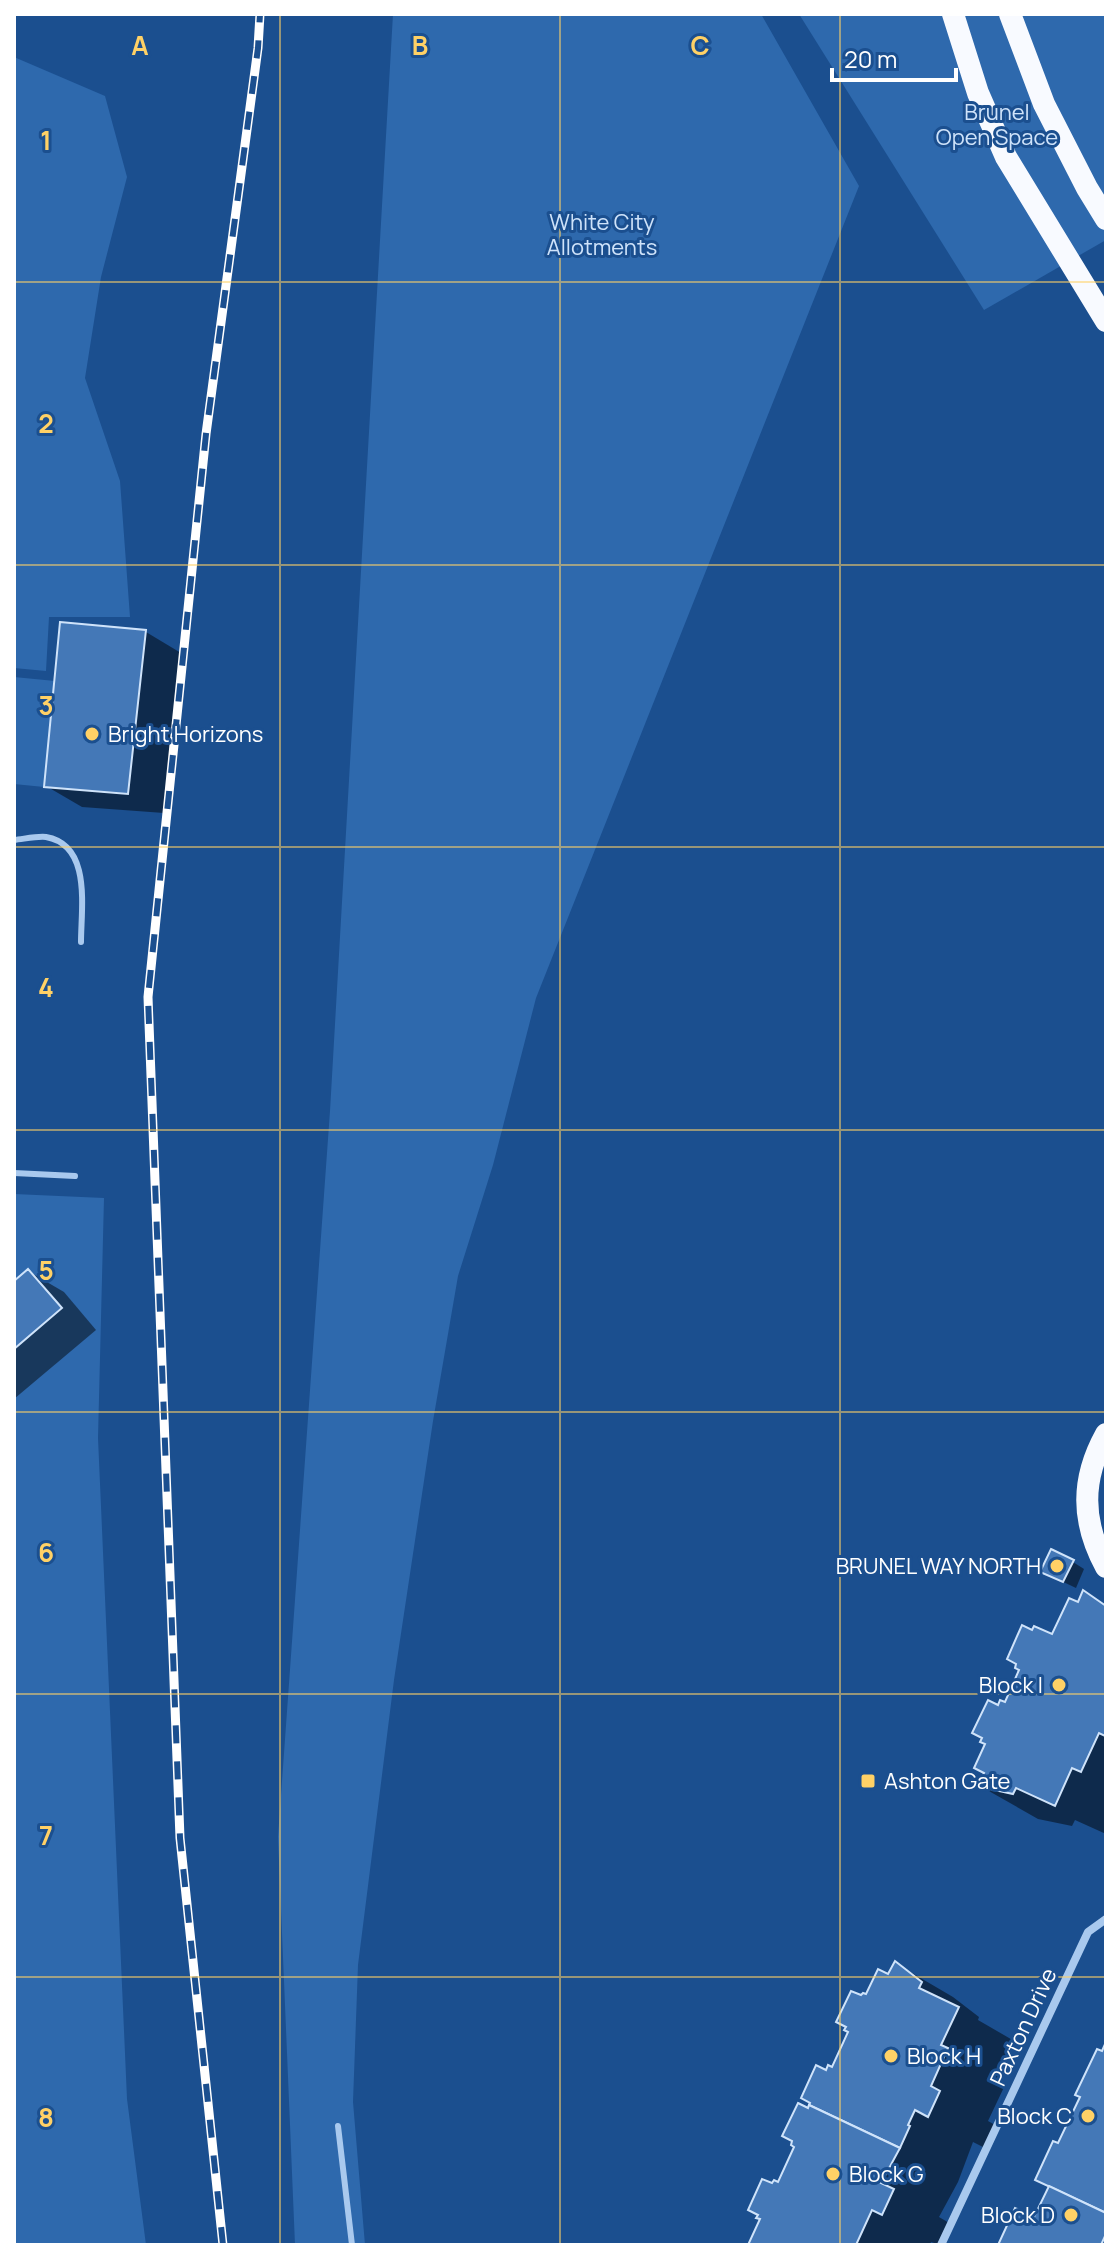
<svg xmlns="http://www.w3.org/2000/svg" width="1120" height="2259" font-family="Manrope,sans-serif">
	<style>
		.green { fill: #2e69ad }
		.shadow { fill: #0007 }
		.building { fill: #4478b7; stroke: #cfe3fa; stroke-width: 2 }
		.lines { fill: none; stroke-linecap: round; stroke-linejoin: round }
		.service { stroke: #a9c9ee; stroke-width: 6 }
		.minor { stroke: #a9c9ee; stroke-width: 8 }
		.trunk { stroke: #f8faff; stroke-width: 22 }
		.rail-casing { stroke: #fff; stroke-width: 9 }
		.rail { stroke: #1b4f8f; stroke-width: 6; stroke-dasharray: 18; stroke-linecap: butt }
		.grid { fill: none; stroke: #ffd166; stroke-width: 2; stroke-opacity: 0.55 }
		.poi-dot { fill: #ffd166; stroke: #1b4f8f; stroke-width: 3 }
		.labels { text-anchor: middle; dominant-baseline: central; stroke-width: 6; stroke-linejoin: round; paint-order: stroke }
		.park-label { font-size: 22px; fill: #cfe3fa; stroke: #1b4f8f }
		.poi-label { font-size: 22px; fill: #fff; stroke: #1b4f8f; text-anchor: start }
		.street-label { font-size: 22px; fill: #fff; stroke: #1b4f8f }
		.grid-label { font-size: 26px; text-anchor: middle; font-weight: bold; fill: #ffd166; stroke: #1b4f8f; stroke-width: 6; stroke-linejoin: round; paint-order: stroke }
	</style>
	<rect width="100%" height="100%" fill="#1b4f8f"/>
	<g class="green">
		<polygon points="393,14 761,14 859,186 536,998 493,1165 458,1276 433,1421 394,1680 358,1965 353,2102 365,2245 295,2245 278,1837 330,1111"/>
		<polygon points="799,14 1106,14 1106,240 984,310"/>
		<polygon points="14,57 105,96 127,177 101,277 85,378 120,481 130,617 49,617 46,671 14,668"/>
		<polygon points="14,677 55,681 44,787 14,784"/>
		<polygon points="14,1194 104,1198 98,1438 127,2099 146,2245 14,2245"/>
	</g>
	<g class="shadow">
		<polygon points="146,632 181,653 164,813 82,807 46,786"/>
		<polygon points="28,1271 64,1292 96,1330 14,1399 14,1283"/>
		<polygon points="1073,1562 1084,1569 1076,1588 1055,1578"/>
		<polygon points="1084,1593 1106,1606 1106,1834 1075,1820 1072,1826 1038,1819 980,1786 986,1773 999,1707 1006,1705 1053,1637 1078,1605"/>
		<polygon points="895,1963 953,1997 979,2017 978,2020 1016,2042 999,2080 1006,2083 988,2121 997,2126 987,2149 973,2142 958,2182 939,2217 951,2224 941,2245 931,2242 930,2245 752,2245 809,2110 827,2072 833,2070 867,1996 889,1976"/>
	</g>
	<g class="building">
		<polygon points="60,622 146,630 128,794 44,787"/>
		<polygon points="28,1269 62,1308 14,1349 14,1281"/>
		<polygon points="1051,1549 1074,1560 1063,1582 1040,1572"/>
		<polygon points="1083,1590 1106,1606 1105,1736 1099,1733 1081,1772 1072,1768 1055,1806 1016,1788 1013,1794 977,1786 984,1773 974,1768 985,1744 980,1742 982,1738 972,1733 988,1700 998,1705 1000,1700 1005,1702 1019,1670 1015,1668 1016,1664 1007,1659 1022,1625 1032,1630 1034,1626 1052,1634 1069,1598 1078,1602"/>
		<polygon points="895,1961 922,1982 919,1988 959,2007 941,2045 948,2048 931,2086 940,2091 928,2117 915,2110 908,2125 910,2126 900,2148 809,2105 810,2103 801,2098 816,2065 826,2070 828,2065 832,2067 848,2032 844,2030 846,2027 836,2022 851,1991 861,1995 863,1993 866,1994 878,1969 888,1974"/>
		<polygon points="1106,2042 1106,2213 1035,2180 1053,2141 1058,2143 1080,2097 1075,2095 1097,2049 1102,2051"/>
		<polygon points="798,2103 808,2108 809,2105 900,2148 881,2183 894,2189 882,2215 872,2210 856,2245 748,2245 760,2219 756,2218 758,2215 748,2210 762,2179 772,2183 774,2180 778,2182 794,2147 791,2145 792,2141 782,2136"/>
		<polygon points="1049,2186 1106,2213 1106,2234 1101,2245 998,2245 1015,2208 1034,2217"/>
	</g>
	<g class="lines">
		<g class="service">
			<path d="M14,840C24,839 37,836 46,837C92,845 81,908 81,942"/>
			<polyline points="14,1173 75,1176"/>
			<polyline points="338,2126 352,2245"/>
		</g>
		<polyline class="minor" points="941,2245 1088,1932 1106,1919"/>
		<g class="trunk">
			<polyline points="953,14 978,93 1006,157 1106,321"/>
			<polyline points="1010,14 1044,104 1087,188 1106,219"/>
			<path d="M1106,1434C1081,1479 1081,1521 1106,1567"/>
		</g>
		<g class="rail-casing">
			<polyline id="rail" points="223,2245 180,1838 148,997 206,434 258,48 260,14"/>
		</g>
		<use href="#rail" class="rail"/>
	</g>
	<path class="grid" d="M280,14V2245M560,14V2245M840,14V2245M14,282H1106M14,565H1106M14,847H1106M14,1130H1106M14,1412H1106M14,1694H1106M14,1977H1106"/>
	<g class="poi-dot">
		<circle cx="92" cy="734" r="8"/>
		<circle cx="1057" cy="1566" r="8"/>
		<circle cx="1059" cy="1685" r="8"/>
		<rect x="860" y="1773" width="16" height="16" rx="4"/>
		<circle cx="891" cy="2056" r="8"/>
		<circle cx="1088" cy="2116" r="8"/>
		<circle cx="833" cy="2174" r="8"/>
		<circle cx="1071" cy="2215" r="8"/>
	</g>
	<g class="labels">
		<g class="park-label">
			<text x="997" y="112">Brunel<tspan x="997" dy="25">Open Space</tspan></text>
			<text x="602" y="222">White City<tspan x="602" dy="25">Allotments</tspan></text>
		</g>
		<g class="poi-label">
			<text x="108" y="734">Bright Horizons</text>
			<text x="1041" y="1566" text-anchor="end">BRUNEL WAY NORTH</text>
			<text x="1043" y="1685" text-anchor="end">Block I</text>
			<text x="884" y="1781">Ashton Gate</text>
			<text x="907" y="2056">Block H</text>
			<text x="1072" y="2116" text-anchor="end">Block C</text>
			<text x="849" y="2174">Block G</text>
			<text x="1055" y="2215" text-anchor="end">Block D</text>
		</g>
		<g class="street-label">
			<text transform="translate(1023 2027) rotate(-65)">Paxton Drive</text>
		</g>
	</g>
	<g class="grid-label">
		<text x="140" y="55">A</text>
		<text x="420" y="55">B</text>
		<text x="700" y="55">C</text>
		<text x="46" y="150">1</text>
		<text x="46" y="433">2</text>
		<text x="46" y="715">3</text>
		<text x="46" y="997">4</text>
		<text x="46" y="1280">5</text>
		<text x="46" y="1562">6</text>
		<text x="46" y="1845">7</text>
		<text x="46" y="2127">8</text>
	</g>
	<rect width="1120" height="2259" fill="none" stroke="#ffffff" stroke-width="32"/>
	<path d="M832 68v12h124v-12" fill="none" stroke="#ffffff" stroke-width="4"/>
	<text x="844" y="68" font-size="24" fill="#ffffff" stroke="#1b4f8f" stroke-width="6" paint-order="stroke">20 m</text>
</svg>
